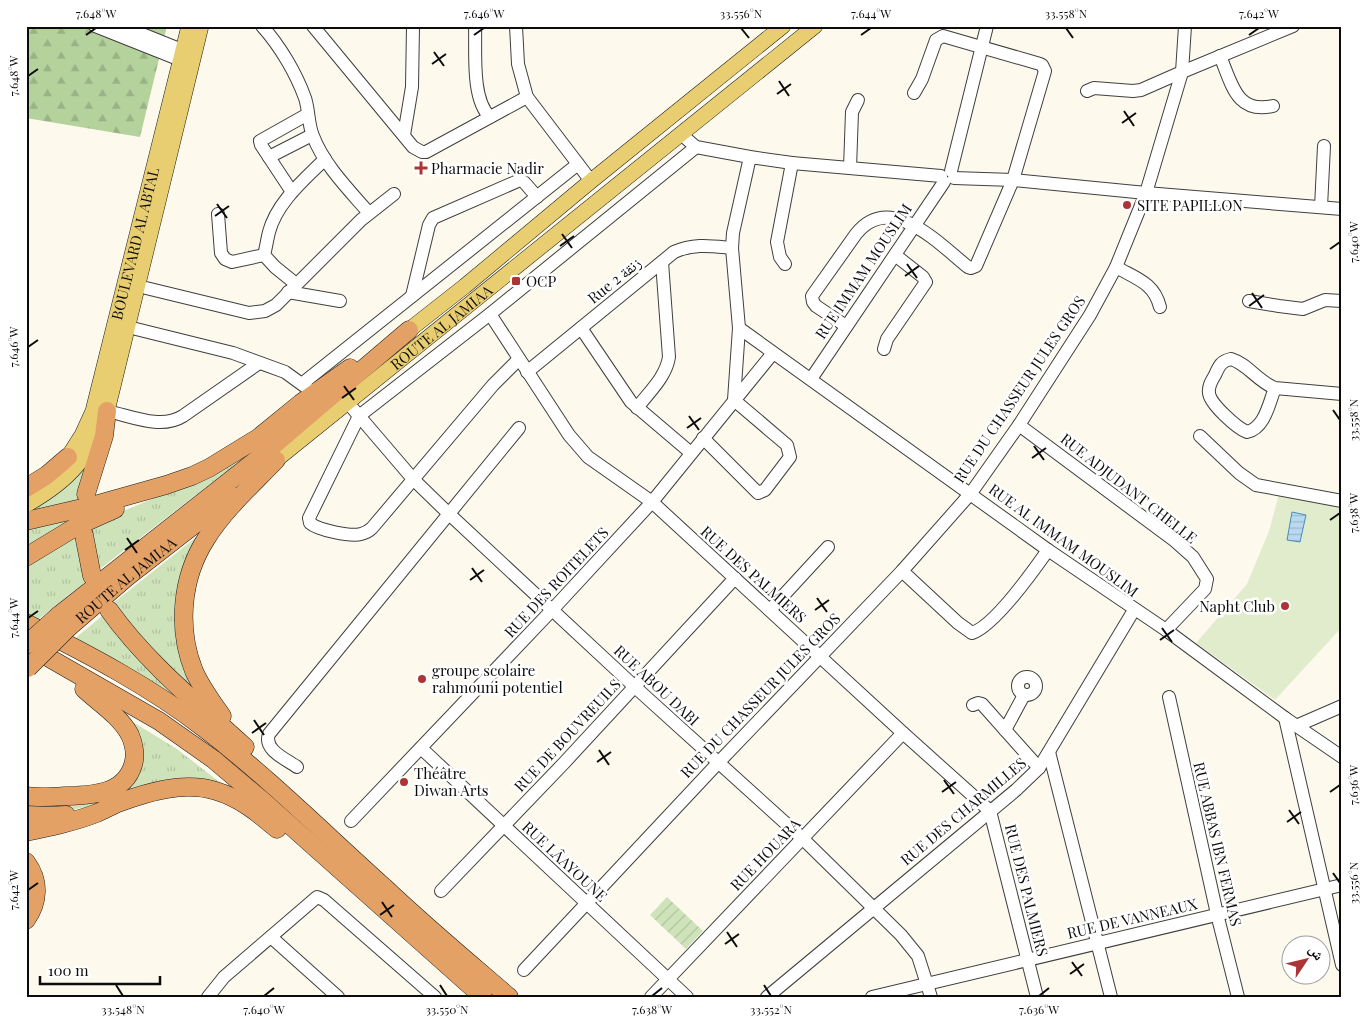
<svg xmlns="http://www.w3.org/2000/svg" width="1368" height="1023" font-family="'Playfair Display','Noto Naskh Arabic',serif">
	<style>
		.grass { fill: url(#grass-tufts) }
		.forest { fill: url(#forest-firs) }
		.garden { fill: url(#garden-furrows) }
		.pitch { fill: #e0eccc }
		.water { fill: url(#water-rules); stroke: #478cbe }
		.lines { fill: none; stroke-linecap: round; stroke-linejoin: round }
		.minor-casing { stroke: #3f3f3f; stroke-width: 14 }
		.major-casing { stroke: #1d1d1d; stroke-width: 16 }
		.highway-casing { stroke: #1d1d1d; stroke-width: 19 }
		.minor { stroke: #fff; stroke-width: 12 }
		.major { stroke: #e9ce71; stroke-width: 15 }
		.highway { stroke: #e4a165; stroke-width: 18 }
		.highway-bridge-casing { stroke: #1d1d1d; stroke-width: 19; stroke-linecap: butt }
		.highway-bridge { stroke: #e4a165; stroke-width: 18 }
		.ticks { fill: none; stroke: #0c0c0c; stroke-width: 2 }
		.poi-dot { fill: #ac3437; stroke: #fff; stroke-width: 2 }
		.labels { text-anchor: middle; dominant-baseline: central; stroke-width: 5; stroke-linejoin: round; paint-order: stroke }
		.poi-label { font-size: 15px; fill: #0c0c0c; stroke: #fff; text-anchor: start }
		.street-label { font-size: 15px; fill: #0c0c0c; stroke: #fff }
		.neatline { fill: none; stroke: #0c0c0c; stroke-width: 2 }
		.ticks-label { font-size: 12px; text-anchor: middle; fill: #0c0c0c }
	</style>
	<defs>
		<pattern id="grass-tufts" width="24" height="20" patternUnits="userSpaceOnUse" patternTransform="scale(1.25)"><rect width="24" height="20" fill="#cfe3bb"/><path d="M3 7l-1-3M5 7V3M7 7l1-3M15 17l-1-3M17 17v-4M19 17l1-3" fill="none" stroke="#b1c2a0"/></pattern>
		<pattern id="forest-firs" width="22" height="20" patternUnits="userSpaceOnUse" patternTransform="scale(1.25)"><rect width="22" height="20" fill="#b3d29c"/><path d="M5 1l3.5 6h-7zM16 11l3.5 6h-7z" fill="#99b385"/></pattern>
		<pattern id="garden-furrows" width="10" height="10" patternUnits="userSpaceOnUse" patternTransform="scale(1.25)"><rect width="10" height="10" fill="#cfe3bb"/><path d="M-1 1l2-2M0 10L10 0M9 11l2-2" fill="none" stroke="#b1c2a0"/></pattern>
		<pattern id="water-rules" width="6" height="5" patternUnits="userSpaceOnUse" patternTransform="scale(1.25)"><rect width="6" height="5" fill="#b8d9ef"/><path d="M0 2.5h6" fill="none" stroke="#9db9cc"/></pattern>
	</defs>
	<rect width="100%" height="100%" fill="#fdfaed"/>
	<g class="grass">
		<polygon points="95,447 81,501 26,516 26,511"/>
		<polygon points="243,455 245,457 96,572 90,525 190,483"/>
		<polygon points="91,510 26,554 26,524"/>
		<polygon points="78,528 88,580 35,622 26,618 26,561"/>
		<path d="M199,535C192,551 183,568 178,586C169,620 178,656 192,688L123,624L112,604Z"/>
		<polygon points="102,616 128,645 226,739 73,640"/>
		<path d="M128,719L177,749L222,784C170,771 122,800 72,810C58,813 41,811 26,811V801L125,786Z"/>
	</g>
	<polygon class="forest" points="26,26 167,26 140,137 26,118"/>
	<polygon class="garden" points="667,897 703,931 686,949 650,915"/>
	<polygon class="pitch" points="1279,494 1342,507 1342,627 1275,700 1196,643 1247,584 1269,531"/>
	<polygon class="water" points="1292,512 1306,515 1300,542 1287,540"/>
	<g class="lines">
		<g class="minor-casing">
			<g id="minor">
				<polyline points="95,26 188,63"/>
				<polyline points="122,26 192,54"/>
				<path d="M262,26C280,46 296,73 305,98C309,110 308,124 313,136C324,165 349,190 369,213"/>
				<polyline points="313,26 413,147 422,152 426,152 527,97"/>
				<path d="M475,26C476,51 471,99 490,117"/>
				<polyline points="516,26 518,64 527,97 591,181"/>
				<path d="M1220,56C1232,84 1236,114 1273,106"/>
				<polyline points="1087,91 1094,88 1133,91 1141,90 1182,72 1293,26"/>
				<polyline points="404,135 412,87 413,26"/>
				<polyline points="682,135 696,147 750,157 792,163 941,176"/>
				<polyline points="269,157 312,135"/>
				<polyline points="850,168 852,112 858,100"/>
				<polyline points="951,171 987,26"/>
				<polyline points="954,178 1013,180 1146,193 1342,209"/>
				<polyline points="292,192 261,145 260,141 308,114"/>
				<polyline points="1321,207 1324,146"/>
				<polyline points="218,214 221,253 225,259 232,262 264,255"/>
				<polyline points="785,264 780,257 777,242 792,163"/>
				<path d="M1116,267C1137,279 1154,283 1160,307"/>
				<path d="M296,284L275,267L264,255C266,248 267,240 269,232C277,202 304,180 325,159"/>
				<polyline points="146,288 249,313 265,311 276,305 361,220 394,194"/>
				<polyline points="288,292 340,301"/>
				<polyline points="412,296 429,225 433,218 520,180 524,182 537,197"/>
				<polyline points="1249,301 1279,306 1303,309 1325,300 1342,301"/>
				<polyline points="490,314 569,435 588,457 652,502 903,733 990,811 1037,997"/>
				<path d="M846,326L816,306L813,302L812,296L856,234C890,191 938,243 968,267L971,268L976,266L1013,180L1045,71L1042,65L1040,64L943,36L936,40L922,79L914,93"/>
				<polyline points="581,328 631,402 691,453"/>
				<polyline points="739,328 1048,550 1166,630 1285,718 1342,757"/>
				<polyline points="136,329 233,353 285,372 307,388"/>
				<polyline points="884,349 887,339 926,282 923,277 895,255"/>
				<path d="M519,359L493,385L372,528C369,531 365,533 361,534C351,537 318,530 310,523L309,518L359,416L490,314L696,147"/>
				<path d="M527,372L674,252C694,243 711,246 732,248"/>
				<polyline points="811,379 944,182"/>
				<polyline points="303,383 578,164"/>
				<path d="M1275,388C1269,403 1265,428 1247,432C1237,428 1210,404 1209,393C1208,386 1212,380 1215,375C1219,366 1221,361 1231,359C1248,364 1258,382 1275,388L1342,394"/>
				<polyline points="348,403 413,479 448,513 635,687 802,838 901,935 918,956 931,997"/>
				<path d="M637,408C649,392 666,377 669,357L662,262"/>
				<path d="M107,411C131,416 161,430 183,416L259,363"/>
				<polyline points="1019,425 1175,541 1193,557 1207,579 1205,589 1166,630"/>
				<polyline points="1200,436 1239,473 1256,485 1342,501"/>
				<polyline points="703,438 758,493 765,490 790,457 787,445 734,400 739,328 732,248 733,233 750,157"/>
				<path d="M902,571L958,623L972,633C994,626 1034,570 1048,550"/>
				<polyline points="770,610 828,547"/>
				<circle cx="1027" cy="686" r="9"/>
				<polyline points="1169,697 1217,914 1238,997"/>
				<polyline points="973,705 978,703 982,704 1039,768"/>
				<polyline points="1285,718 1342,965"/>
				<polyline points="1296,726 1342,706"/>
				<polyline points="1005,730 1024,695"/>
				<polyline points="421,748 687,997"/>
				<polyline points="1049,752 1111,997"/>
				<path d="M297,767C286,759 263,750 269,734L519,428"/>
				<polyline points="351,821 553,609 652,502 773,353"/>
				<polyline points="441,891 564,763 735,578"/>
				<polyline points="271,937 338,997"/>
				<polyline points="524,970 718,763 902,571 971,493 1019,425 1090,315 1116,267 1146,193 1182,72 1185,26"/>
				<polyline points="208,997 224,977 317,897 324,900 435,997"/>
				<polyline points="651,997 903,733"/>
				<polyline points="767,997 1016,790 1039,768 1134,610"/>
				<polyline points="872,997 1342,885"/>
			</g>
		</g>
		<g class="major-casing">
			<g id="major">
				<polyline points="409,330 465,286 591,181 783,26"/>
				<path id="s1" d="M68,457L82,435L93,411L189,26"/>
				<path id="s2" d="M276,460L815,26"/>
				<path d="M26,505C72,479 87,459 107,411L201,26"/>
			</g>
		</g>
		<g class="highway-casing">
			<g id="highway">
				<polyline points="26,488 47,475 68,457"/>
				<polyline points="86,494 104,436 107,411"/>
				<polyline points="26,521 95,505 166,485 192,476 209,468 258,438 301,403 350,368"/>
				<polyline points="84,535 92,576"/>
				<polyline points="26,557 77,526 115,509"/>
				<path d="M109,610C146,662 198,704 245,747"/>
				<polyline points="58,616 255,461 409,330"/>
				<path d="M26,623C88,654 151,687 205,729C268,777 325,834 384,887C424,925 467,961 509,997"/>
				<path id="s3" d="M68,628L127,577L231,496"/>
				<polyline points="30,647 159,721 213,759 264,802 483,997"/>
				<path d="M222,716C212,702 201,687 194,671C177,629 181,578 206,539C224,510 252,485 276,460"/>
				<path d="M26,796C39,798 52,797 65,796C91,795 124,795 133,765C136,756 134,744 130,735C120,716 99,703 84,689"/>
				<polyline points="26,815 48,816 66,815"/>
				<path d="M26,832C50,827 74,822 97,813C104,810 111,806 118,803C148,792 184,781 216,791C240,798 258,813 277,829"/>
				<path d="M26,862C40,880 39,902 26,920"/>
			</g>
		</g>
		<use href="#minor" class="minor"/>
		<use href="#major" class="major"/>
		<use href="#highway" class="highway"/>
		<g class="highway-bridge-casing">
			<g id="highway-bridge">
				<polyline points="26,645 58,616"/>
				<polyline points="28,668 68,628"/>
			</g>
		</g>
		<use href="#highway-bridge" class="highway-bridge"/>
	</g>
	<path class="ticks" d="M741,28L749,38M1066,28L1073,38M86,35L96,28M474,35L484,28M861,35L871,28M1249,35L1259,28M434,52L444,66M432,64L446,54M28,76L38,69M779,81L789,96M777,94L791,84M1124,111L1134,126M1122,123L1136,113M217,204L227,218M215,216L229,206M562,234L572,248M560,246L574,236M1330,249L1340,242M907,264L917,278M905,276L919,266M1252,293L1262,308M1249,306L1264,295M28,347L38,340M344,386L354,400M342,398L356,388M1333,410L1340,420M689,416L699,430M687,428L701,418M1034,446L1044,460M1032,458L1046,448M1330,520L1340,513M127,538L137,553M125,550L139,540M472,568L482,582M470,580L484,570M817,598L827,612M815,610L829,600M28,618L38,611M1162,628L1172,642M1160,640L1174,630M254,720L264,735M252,733L266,723M599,750L609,765M597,762L611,752M944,780L954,794M942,792L956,782M1330,792L1340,785M1289,810L1299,824M1287,822L1301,812M1333,873L1340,883M28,890L38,883M382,902L392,917M380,915L394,905M727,932L737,947M725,944L739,934M1072,962L1082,976M1070,974L1084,964M116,985L123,996M440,985L447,996M764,985L771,996M264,996L274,988M652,996L662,988M1039,996L1049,988"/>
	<g class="poi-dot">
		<path d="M418.5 160.5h5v5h5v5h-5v5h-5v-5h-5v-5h5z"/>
		<circle cx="1127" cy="205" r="5"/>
		<rect x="511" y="276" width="10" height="10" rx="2.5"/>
		<circle cx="1285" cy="606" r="5"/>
		<circle cx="422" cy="679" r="5"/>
		<circle cx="404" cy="782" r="5"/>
	</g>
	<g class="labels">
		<g class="poi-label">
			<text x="431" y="168">Pharmacie Nadir</text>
			<text x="1137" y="205">SITE PAPILLON</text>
			<text x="526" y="281">OCP</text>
			<text x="1275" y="606" text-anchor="end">Napht Club</text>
			<text x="432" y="670">groupe scolaire<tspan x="432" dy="17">rahmouni potentiel</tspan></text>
			<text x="414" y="773">Théâtre<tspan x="414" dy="17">Diwan Arts</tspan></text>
		</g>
		<g class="street-label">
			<text stroke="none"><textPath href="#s1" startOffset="225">BOULEVARD AL ABTAL</textPath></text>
			<text transform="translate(863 271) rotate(-56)">RUE IMMAM MOUSLIM</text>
			<text transform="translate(614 280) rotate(-39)">Rue 2 زنقة</text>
			<text stroke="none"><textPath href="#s2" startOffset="212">ROUTE AL JAMIAA</textPath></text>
			<text transform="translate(1019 389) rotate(-56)">RUE DU CHASSEUR JULES GROS</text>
			<text transform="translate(1129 488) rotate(38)">RUE ADJUDANT CHELLE</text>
			<text transform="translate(1064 540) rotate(36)">RUE AL IMMAM MOUSLIM</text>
			<text transform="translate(754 574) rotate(42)">RUE DES PALMIERS</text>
			<text stroke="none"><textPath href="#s3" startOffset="75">ROUTE AL JAMIAA</textPath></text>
			<text transform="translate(556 582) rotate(-47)">RUE DES ROITELETS</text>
			<text transform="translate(657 685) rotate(43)">RUE ABOU DABI</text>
			<text transform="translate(760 695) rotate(-46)">RUE DU CHASSEUR JULES GROS</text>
			<text transform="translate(567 735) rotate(-47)">RUE DE BOUVREUILS</text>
			<text transform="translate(963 811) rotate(-40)">RUE DES CHARMILLES</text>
			<text transform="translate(1218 844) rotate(77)">RUE ABBAS IBN FERMAS</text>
			<text transform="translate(765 854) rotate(-46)">RUE HOUARA</text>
			<text transform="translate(565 861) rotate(43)">RUE LÂAYOUNE</text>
			<text transform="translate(1027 890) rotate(76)">RUE DES PALMIERS</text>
			<text transform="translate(1132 918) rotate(-13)">RUE DE VANNEAUX</text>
		</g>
	</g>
	<rect width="1368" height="1023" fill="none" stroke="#ffffff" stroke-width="55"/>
	<g transform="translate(1306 960) rotate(55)"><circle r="24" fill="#ffffff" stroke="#9e9e9e"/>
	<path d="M0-4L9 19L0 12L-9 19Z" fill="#ac3437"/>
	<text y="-8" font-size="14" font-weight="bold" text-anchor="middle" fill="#0c0c0c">ش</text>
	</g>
	<path d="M40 976v8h120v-8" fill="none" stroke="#0c0c0c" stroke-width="2.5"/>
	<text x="48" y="976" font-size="15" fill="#0c0c0c" stroke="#ffffff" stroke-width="4" paint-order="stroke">100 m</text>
	<rect x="28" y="28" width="1312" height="968" class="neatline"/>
	<g class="ticks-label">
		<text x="96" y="18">7.648°W</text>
		<text x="484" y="18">7.646°W</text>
		<text x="741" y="18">33.556°N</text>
		<text x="871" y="18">7.644°W</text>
		<text x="1066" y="18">33.558°N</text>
		<text x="1259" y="18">7.642°W</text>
		<text transform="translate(14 76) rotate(-90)" y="4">7.648°W</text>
		<text transform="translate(1354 242) rotate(-90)" y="4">7.640°W</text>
		<text transform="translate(14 347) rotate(-90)" y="4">7.646°W</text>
		<text transform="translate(1354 420) rotate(-90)" y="4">33.558°N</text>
		<text transform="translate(1354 513) rotate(-90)" y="4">7.638°W</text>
		<text transform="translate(14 618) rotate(-90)" y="4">7.644°W</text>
		<text transform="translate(1354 785) rotate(-90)" y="4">7.636°W</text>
		<text transform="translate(1354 883) rotate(-90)" y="4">33.556°N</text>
		<text transform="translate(14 890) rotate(-90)" y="4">7.642°W</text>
		<text x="123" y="1014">33.548°N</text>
		<text x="264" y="1014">7.640°W</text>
		<text x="447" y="1014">33.550°N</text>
		<text x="652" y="1014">7.638°W</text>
		<text x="771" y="1014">33.552°N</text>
		<text x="1039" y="1014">7.636°W</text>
	</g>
</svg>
